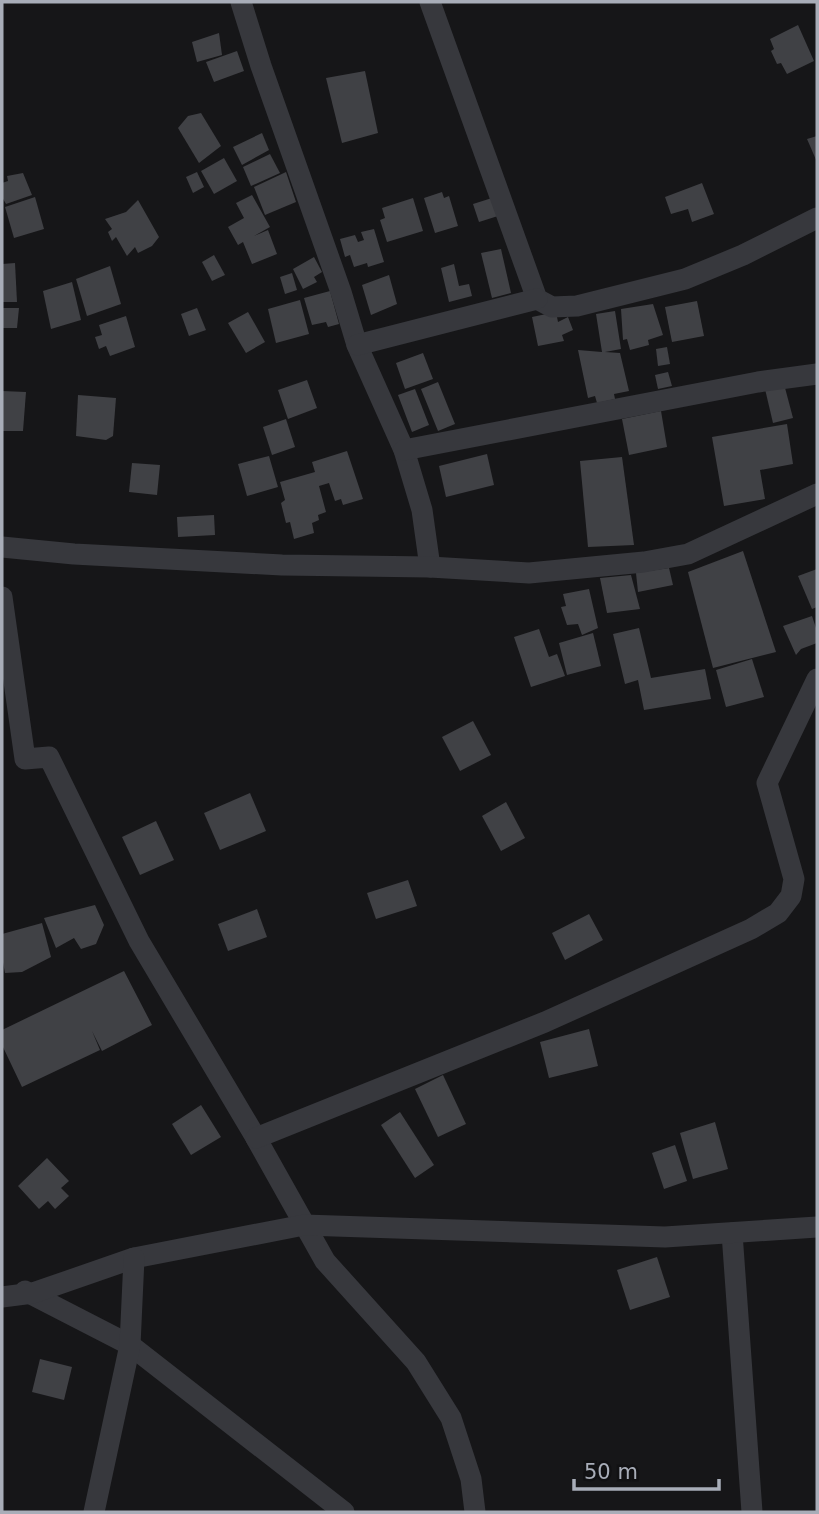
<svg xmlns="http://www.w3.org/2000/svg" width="819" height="1514" font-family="'DejaVu Sans',sans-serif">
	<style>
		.building { fill: #404145 }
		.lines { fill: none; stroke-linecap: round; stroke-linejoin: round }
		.minor { stroke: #37383d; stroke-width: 21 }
	</style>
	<rect width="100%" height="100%" fill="#161618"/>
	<g class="building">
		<polygon points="798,25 814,61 787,74 781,63 777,64 771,51 774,49 770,39"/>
		<polygon points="219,33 222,55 197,62 192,42"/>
		<polygon points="237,51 244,71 214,82 206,62"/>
		<polygon points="365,71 378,133 342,143 326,78"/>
		<polygon points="201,113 221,146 199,163 178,128 188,116"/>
		<polygon points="262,133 269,150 242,165 233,147"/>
		<polygon points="817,136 817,162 807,139"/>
		<polygon points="270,154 280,173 251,186 243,167"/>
		<polygon points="224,158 237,181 214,194 201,171"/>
		<polygon points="197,172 204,187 193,193 186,177"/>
		<polygon points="286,172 296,202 265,215 254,187"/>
		<polygon points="23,173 32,195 6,204 2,197 2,183 8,181 7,176"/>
		<polygon points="702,183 714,214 692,222 688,209 671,214 665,197"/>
		<polygon points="442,192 444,198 449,196 458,226 435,233 424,198"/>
		<polygon points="252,195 270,227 254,236 268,230 277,254 252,264 243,242 238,245 228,227 244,218 236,203"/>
		<polygon points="35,197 44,229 14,238 5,207"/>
		<polygon points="413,198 423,231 387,242 380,220 385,218 382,208"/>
		<polygon points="492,198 498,216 479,222 473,204"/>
		<polygon points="138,200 159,237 152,246 138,253 135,247 127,256 116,237 112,241 108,232 112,229 105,219 126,212"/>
		<polygon points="374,229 384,262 368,267 367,263 354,267 350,255 345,257 340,239 355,235 358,242 364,240 361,232"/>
		<polygon points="501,249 511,293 492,298 481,253"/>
		<polygon points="214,255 225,275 212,281 202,262"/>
		<polygon points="314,257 322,272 314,277 317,282 303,289 293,269"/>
		<polygon points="15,263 17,302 2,302 2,264"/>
		<polygon points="454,264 459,286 469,284 472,296 449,302 441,268"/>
		<polygon points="110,266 121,304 87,316 76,279"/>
		<polygon points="292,273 297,290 285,294 280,277"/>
		<polygon points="389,275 397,304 371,315 362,285"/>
		<polygon points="72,282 81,320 51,329 43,291"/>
		<polygon points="330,291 339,324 328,327 326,322 312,325 304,298"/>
		<polygon points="300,300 309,334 276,343 268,309"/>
		<polygon points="697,301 704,336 672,342 665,307"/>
		<polygon points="653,304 663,335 648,340 649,345 630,350 627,339 623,340 621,309"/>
		<polygon points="2,308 19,308 17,328 2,328"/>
		<polygon points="197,308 206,330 189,336 181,314"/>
		<polygon points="615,311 621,349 605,352 620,353 629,391 614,394 615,399 597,403 595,396 588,398 578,350 602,352 596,314"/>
		<polygon points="248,312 265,342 246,353 228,323"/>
		<polygon points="556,312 558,322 568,317 573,330 562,335 564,341 538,346 532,317"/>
		<polygon points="126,316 135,347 110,356 106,346 99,349 95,337 102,335 99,325"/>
		<polygon points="667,347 670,364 658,366 656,349"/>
		<polygon points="423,353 433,379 405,389 396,363"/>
		<polygon points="668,372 672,386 658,389 655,375"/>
		<polygon points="307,380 317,408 288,419 278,390"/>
		<polygon points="438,382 455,424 438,431 421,389"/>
		<polygon points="784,384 793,418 773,423 765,389"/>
		<polygon points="415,389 429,425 412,432 398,395"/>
		<polygon points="2,391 26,392 23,431 2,431"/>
		<polygon points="78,395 116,398 113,436 106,440 76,436"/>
		<polygon points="661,411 667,447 629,455 622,419"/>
		<polygon points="286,419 295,447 272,455 263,427"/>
		<polygon points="787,424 793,464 760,470 765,499 724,506 712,437"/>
		<polygon points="347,451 363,499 343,505 341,499 335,501 329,483 319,486 326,512 318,515 319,520 312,523 314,533 294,539 290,522 286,523 281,503 285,500 280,482 315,472 312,462"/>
		<polygon points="487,454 494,485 446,497 439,466"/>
		<polygon points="269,456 278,487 247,496 238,464"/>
		<polygon points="622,457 634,545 588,547 580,461"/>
		<polygon points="132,463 160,465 157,495 129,492"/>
		<polygon points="214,515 215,535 178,537 177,517"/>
		<polygon points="743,551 776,652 713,668 688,572"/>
		<polygon points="669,568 673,585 638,592 636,573"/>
		<polygon points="817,569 817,607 812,609 798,576"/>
		<polygon points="631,575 640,609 607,613 600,578"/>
		<polygon points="589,589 598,628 582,635 578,624 567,625 561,607 566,606 563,594"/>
		<polygon points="812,616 817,631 817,643 801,649 796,655 783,626"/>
		<polygon points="639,628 651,678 705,669 711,699 644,710 638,680 625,684 613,634"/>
		<polygon points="539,629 549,657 557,654 565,676 531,687 514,637"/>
		<polygon points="593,633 601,666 567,675 559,643"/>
		<polygon points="752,659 764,697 726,707 716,670"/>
		<polygon points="473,721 491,755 460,771 442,737"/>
		<polygon points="250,793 266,831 220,850 204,813"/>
		<polygon points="506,802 525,838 501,851 482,816"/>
		<polygon points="156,821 174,860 140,875 122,837"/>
		<polygon points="408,880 417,906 376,919 367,893"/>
		<polygon points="95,905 104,925 96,944 81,949 74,938 56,948 44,918"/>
		<polygon points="257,909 267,937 228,951 218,924"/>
		<polygon points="589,914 603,940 565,960 552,933"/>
		<polygon points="42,923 51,957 22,972 5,973 2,957 2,934"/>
		<polygon points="124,971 152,1025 102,1051 92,1031 100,1050 22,1087 2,1045 2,1030"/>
		<polygon points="589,1029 598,1066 549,1078 540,1042"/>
		<polygon points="443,1075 466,1124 438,1137 415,1089"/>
		<polygon points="201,1105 221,1137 191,1155 172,1124"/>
		<polygon points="400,1112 434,1165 415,1178 381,1125"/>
		<polygon points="715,1122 728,1169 693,1179 680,1133"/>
		<polygon points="675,1145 687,1181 664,1189 652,1153"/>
		<polygon points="47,1158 69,1181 61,1188 69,1196 55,1209 48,1201 39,1209 18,1186"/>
		<polygon points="657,1257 670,1297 630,1310 617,1270"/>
		<polygon points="40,1359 72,1367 64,1400 32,1392"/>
	</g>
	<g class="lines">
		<g class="minor">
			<polyline points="241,2 261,66 341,292 357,345 404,450 422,510 430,567"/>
			<polyline points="430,2 537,299 552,307 577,306 685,279 743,255 817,218"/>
			<polyline points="357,345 537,299"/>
			<polyline points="404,450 758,382 817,374"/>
			<polyline points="2,547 74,554 282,565 430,567 529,573 644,562 688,554 817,494"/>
			<polyline points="2,597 25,759 49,757 139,941 256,1138 325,1261 416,1362 451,1418 471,1479 475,1512"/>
			<polyline points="256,1138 545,1022 751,929 778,913 791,896 794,879 767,783 817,679"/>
			<polyline points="732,1233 752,1512"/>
			<polyline points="25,1291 130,1345 344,1512"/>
			<polyline points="2,1297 33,1293 134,1258 304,1225 665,1237 817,1227"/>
			<polyline points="94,1512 130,1345 134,1258"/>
		</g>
	</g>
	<rect width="819" height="1514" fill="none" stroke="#a8adb8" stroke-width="7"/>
	<path d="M574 1479v10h145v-10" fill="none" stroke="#a8adb8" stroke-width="3.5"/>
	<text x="584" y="1479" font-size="21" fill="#a8adb8" stroke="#111113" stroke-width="5" paint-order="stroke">50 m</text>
</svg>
